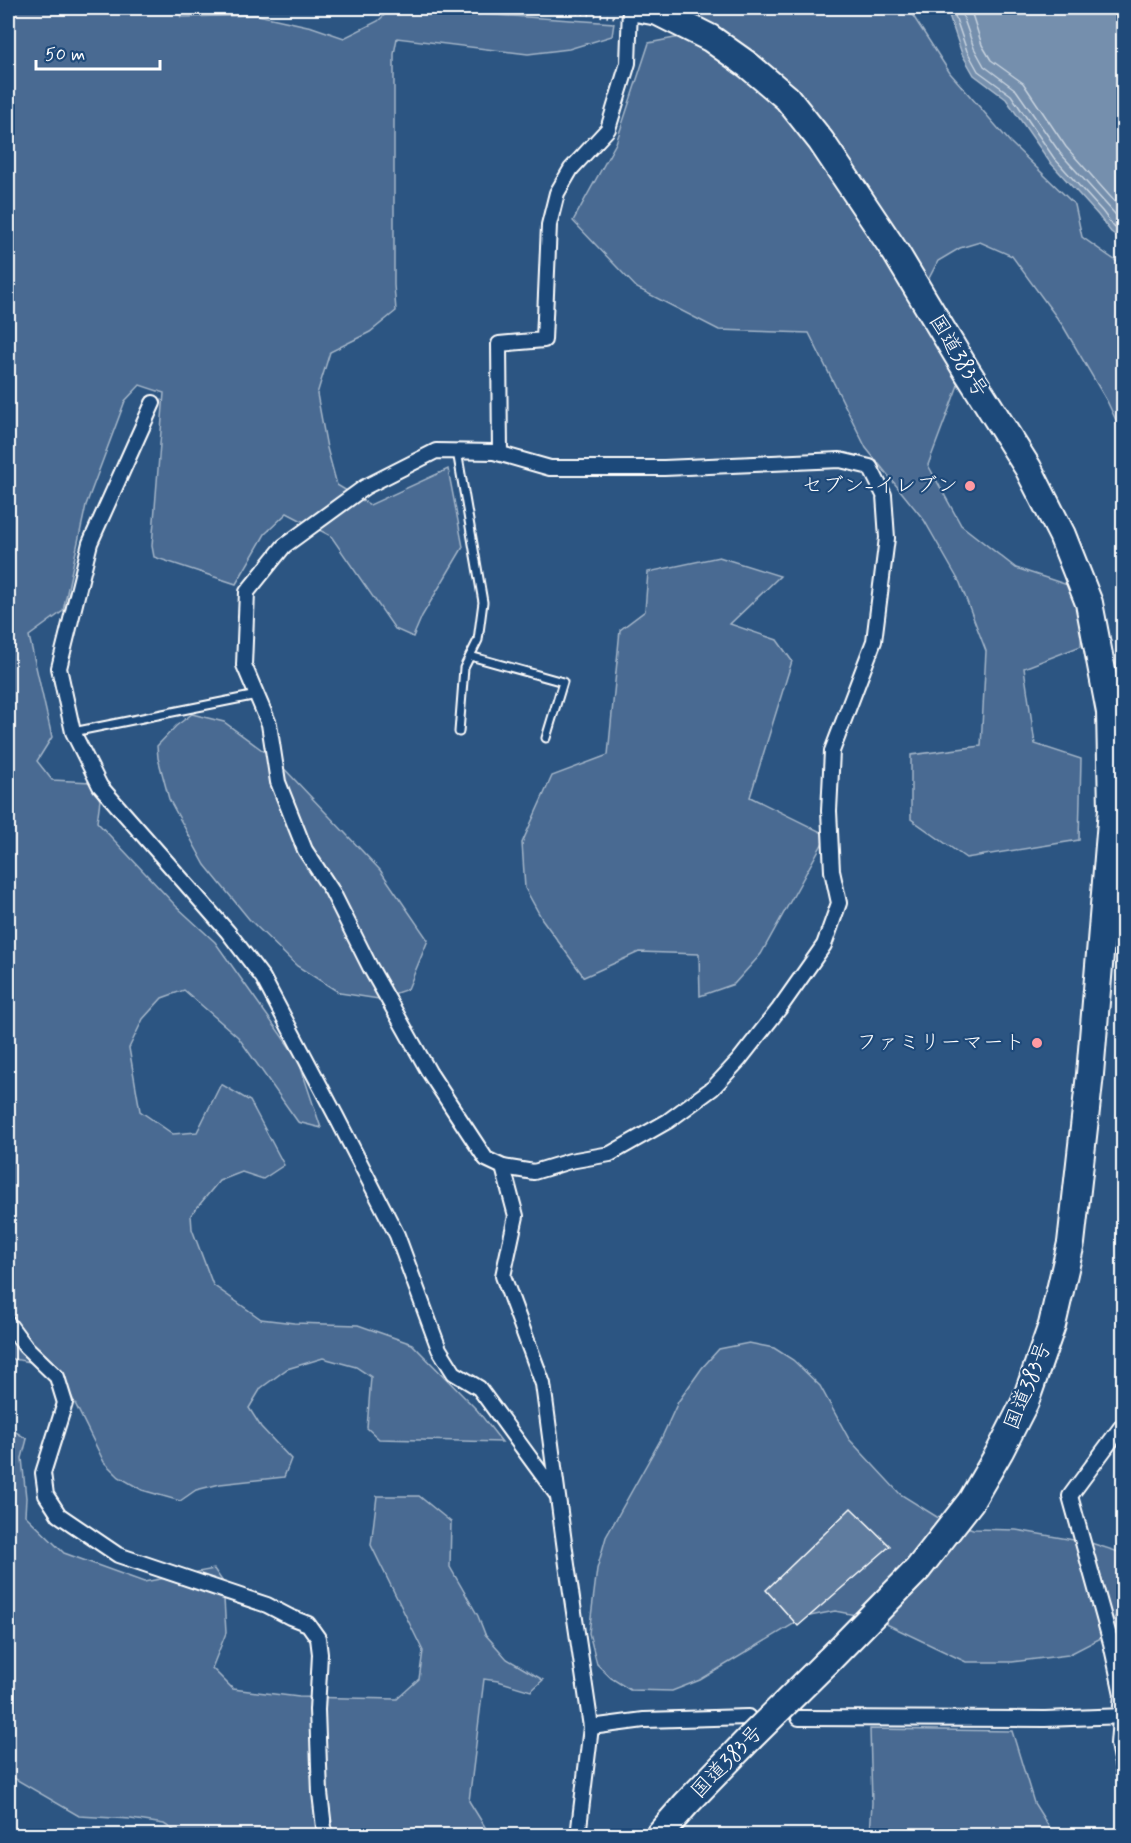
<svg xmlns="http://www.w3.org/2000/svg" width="1131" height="1843" font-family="Mynerve,'Klee One',sans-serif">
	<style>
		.green { fill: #486b92; stroke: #a4b5c8; stroke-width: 1.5 }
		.water { fill: #748fad; stroke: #acbcce; stroke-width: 1.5 }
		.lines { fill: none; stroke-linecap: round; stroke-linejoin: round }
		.shore { stroke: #c7d2de; stroke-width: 1.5 }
		.building { fill: #5e7c9f; stroke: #fff; stroke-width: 1.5 }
		.lane-casing { stroke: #fff; stroke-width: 11 }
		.street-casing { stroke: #fff; stroke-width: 18 }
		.highway-casing { stroke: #fff; stroke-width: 30 }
		.path { stroke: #fff; stroke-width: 3; stroke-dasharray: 1.5 4.5; stroke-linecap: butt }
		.lane { stroke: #1f4a7a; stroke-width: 7 }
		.street { stroke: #1f4a7a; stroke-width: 14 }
		.highway { stroke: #1f4a7a; stroke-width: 26 }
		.highway-bridge-casing { stroke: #fff; stroke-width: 30; stroke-linecap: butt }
		.highway-bridge { stroke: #1f4a7a; stroke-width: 26 }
		.poi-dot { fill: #ff9aa2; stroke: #1f4a7a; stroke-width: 2 }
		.labels { text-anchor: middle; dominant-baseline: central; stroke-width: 4.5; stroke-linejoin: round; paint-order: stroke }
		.street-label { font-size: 21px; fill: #fff; stroke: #1f4a7a }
		.poi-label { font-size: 21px; fill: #fff; stroke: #1f4a7a; text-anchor: end }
	</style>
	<rect width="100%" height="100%" fill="#2c5582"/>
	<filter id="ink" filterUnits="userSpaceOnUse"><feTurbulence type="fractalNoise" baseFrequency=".0167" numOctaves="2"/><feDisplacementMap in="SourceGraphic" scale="12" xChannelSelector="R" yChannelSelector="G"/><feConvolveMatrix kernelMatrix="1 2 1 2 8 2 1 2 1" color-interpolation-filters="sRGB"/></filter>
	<g filter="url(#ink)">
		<g class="green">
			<polygon points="8,8 176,8 181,17 258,15 312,27 344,38 378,21 392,8 614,23 612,36 569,49 528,54 397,38 394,54 394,285 396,311 370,332 330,352 317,394 327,448 337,485 370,505 448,469 463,547 422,616 413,637 395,629 331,536 287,513 265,534 236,584 154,557 152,546 164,393 140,385 125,401 86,505 63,611 29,636 52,737 37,761 52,780 91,782 100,800 97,822 176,906 215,942 298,1059 321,1128 298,1122 238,1037 184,990 162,998 143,1019 129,1048 140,1111 173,1134 197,1132 221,1084 250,1101 284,1165 263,1179 242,1172 219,1181 191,1215 192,1229 213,1285 261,1319 294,1323 358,1325 412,1344 477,1410 502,1442 379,1439 367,1428 371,1377 356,1367 323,1358 287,1369 261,1388 249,1408 261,1427 291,1459 284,1477 220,1484 196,1490 180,1501 142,1490 119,1477 104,1462 57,1367 8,1358"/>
			<polygon points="664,8 908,8 950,73 1010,142 1075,205 1082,237 1123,266 1123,435 1107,401 1063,326 1012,256 980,242 960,248 938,261 926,284 927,319 958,385 928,465 961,525 1016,568 1083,590 1081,646 1024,668 1035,744 1081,759 1079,840 966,858 911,819 911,755 981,746 986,651 960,583 924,520 866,448 809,333 719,330 637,288 573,221 616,143 649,43 711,31"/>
			<polygon points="719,557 780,576 730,624 777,640 792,661 750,797 827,835 761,954 734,984 700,996 699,954 639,952 584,977 542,919 525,888 522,843 552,776 608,755 620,630 645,611 648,572"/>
			<polygon points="192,714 224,722 277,761 380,870 428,940 408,989 379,999 340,993 297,966 249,919 205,865 169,799 158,758 157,746 176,726"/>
			<polygon points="749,1343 774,1348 793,1360 820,1386 849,1439 900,1494 937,1517 973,1529 1016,1530 1091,1543 1119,1552 1123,1561 1123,1604 1103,1637 1068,1655 1012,1662 966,1662 876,1619 835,1611 805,1617 700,1680 672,1691 630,1690 611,1678 597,1664 589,1633 597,1569 606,1537 662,1437 678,1402 702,1368 719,1349"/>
			<polygon points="8,1427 27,1439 22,1458 26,1498 25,1515 64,1553 144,1582 214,1569 223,1582 226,1633 212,1668 233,1689 299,1697 397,1699 419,1679 423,1651 371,1545 377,1496 419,1496 451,1522 450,1567 478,1616 485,1634 507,1659 543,1680 531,1691 498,1681 484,1679 469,1801 490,1835 181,1835 164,1824 131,1819 79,1816 12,1777 8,1773"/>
			<polygon points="870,1729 1012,1731 1034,1803 1054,1835 870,1835 872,1803"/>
		</g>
		<polygon class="water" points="935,8 1123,8 1123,240 1111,232 1098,215 1049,161 1006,99 974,75 962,54 949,15"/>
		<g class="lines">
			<g class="shore">
				<polyline points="948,8 954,13 967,51 978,71 1011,95 1054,158 1102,211 1114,227 1124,233"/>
				<polyline points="960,8 974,48 984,66 1016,90 1060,153 1124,224"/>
				<polyline points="970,8 982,45 991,60 1023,83 1066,147 1124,212"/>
			</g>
		</g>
		<polygon class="building" points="851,1508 890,1546 798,1626 766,1590"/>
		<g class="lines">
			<g class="lane-casing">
				<g id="lane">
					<polyline points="457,451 483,602 478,640 464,668 459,732"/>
					<polyline points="470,656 563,682 546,738"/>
					<polyline points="73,732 257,695"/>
				</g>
			</g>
			<g class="street-casing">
				<g id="street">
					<polyline points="153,403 90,543 59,668 73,732 100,786 228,932 263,978 336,1116 397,1235 439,1349 454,1373 479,1388 557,1495"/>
					<polygon points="436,451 494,452 550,468 664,468 840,460 870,467 884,495 887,538 874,641 832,751 829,811 832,871 839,903 824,945 779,1009 739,1060 713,1088 668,1121 610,1154 570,1161 534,1172 503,1167 486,1159 429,1072 370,967 332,891 305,850 278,782 269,724 244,665 247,592 284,546 365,487"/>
					<polyline points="500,453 499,344 544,340 549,225 557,193 571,169 608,129 628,63 630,8"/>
					<polyline points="503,1167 516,1216 503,1276 543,1384 567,1565 591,1727 578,1836"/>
					<polyline points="8,1323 25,1346 57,1377 65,1403 43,1473 46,1495 59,1515 118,1555 267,1605 290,1617 308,1624 318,1638 320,1654 317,1710 320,1793 325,1836"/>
					<polyline points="1124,1423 1070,1496 1111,1643 1122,1694 1118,1744 1124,1774"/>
					<polyline points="799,1718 1045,1719 1124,1716"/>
					<polyline points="591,1727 644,1720 748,1717"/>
				</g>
			</g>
			<g class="highway-casing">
				<g id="highway">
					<polyline points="636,8 658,12 710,38 748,65 787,98 821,141 896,253 965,368 1028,468 1062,535 1089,603 1110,712 1112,809 1090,1074 1071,1243 1052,1325 1025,1402 1000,1451 971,1501 918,1569 828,1661"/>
					<polyline points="658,1836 686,1804 750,1738"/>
				</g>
			</g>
			<g class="path">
				<polyline points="50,8 76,9 377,8"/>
				<polyline points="535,8 614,17"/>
			</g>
			<use href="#lane" class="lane"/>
			<use href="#street" class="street"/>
			<use href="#highway" class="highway"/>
			<g class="highway-bridge-casing">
				<polyline id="highway-bridge" points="750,1738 828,1661"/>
			</g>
			<use href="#highway-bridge" class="highway-bridge"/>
		</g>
	</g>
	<g class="poi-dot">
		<circle cx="970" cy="486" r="6"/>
		<circle cx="1037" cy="1043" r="6"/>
	</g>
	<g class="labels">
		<g class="street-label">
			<text transform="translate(958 356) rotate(59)">国道383号</text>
			<text transform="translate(1028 1386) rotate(-68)">国道383号</text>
			<text transform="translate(727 1762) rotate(-46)">国道383号</text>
		</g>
		<g class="poi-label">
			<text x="958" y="486">セブン-イレブン</text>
			<text x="1025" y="1043">ファミリーマート</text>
		</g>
	</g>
	<rect width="1131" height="1843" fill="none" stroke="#1f4a7a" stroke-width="30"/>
	<rect x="15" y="15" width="1101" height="1813" fill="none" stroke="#fff" stroke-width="2" filter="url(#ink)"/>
	<path d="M36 60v9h124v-9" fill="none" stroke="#ffffff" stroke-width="3"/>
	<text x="45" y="60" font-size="18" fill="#ffffff" stroke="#1f4a7a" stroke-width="4.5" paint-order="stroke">50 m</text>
</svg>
